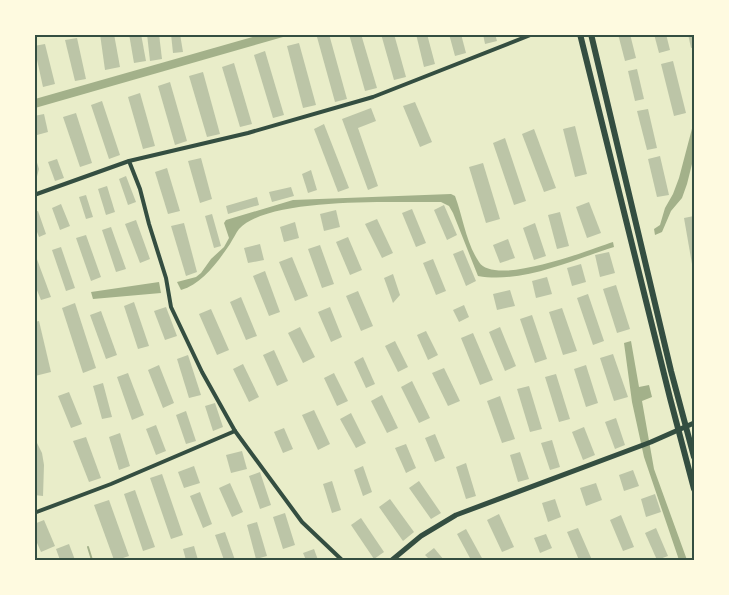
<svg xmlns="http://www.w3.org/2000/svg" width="729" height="595" font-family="Jost,sans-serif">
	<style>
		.water { fill: #a3b18a }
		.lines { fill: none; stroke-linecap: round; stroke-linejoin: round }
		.stream { stroke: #a3b18a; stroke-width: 2 }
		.building { fill: #bcc5a7 }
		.minor { stroke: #344e41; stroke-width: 4 }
		.tertiary { stroke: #344e41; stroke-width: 5 }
		.primary { stroke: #344e41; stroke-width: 6 }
		.neatline { fill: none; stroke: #344e41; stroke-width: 2 }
	</style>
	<rect width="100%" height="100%" fill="#e9edc9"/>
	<g class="water">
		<polygon points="263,34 290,35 35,108 35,99"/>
		<polygon points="694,121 694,156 687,184 682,198 671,211 662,232 655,235 654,229 660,225 665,208 673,194 679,178"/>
		<path d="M451,194L455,196C463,217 466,243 479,262C495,287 589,250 613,242L614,247C573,260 521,284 478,276L453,213L449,206L441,202C396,203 270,196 239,229C236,233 233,239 230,244C217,263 202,284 181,290L177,282L196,277L201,273L211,259L224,247L229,238L224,223L226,220L293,200Z"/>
		<polygon points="159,282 161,293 93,299 91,292"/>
		<polygon points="631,341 639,387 649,385 652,397 642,401 654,469 687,560 679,560 644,457 632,402 624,343"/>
	</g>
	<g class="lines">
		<polyline class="stream" points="88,547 92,560"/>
	</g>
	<g class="building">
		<polygon points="100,34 114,34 120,67 105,70"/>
		<polygon points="129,34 141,34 146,61 134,63"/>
		<polygon points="147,34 159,34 162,59 150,61"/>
		<polygon points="171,34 180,34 183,52 173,53"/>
		<polygon points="326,34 329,34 347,99 335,102 317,37"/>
		<polygon points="349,34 361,34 377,88 365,91"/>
		<polygon points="381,34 394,34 406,77 394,80"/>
		<polygon points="416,34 427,34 435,64 424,67"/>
		<polygon points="449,34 461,34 466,53 455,56"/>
		<polygon points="483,34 495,34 497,41 485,44"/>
		<polygon points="618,34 630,34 636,58 625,61"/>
		<polygon points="654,34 666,34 670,50 659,53"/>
		<polygon points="688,34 694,34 694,47 691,48"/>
		<polygon points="77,38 86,79 75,81 65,40"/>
		<polygon points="299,43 316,105 303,108 287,46"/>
		<polygon points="45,44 55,84 43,87 34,46"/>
		<polygon points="265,51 284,115 273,118 254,55"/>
		<polygon points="673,61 686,113 674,116 661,64"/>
		<polygon points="234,63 252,124 240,127 222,67"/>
		<polygon points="637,69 644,99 635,101 628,71"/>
		<polygon points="203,72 220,134 207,137 189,76"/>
		<polygon points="170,82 187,141 175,145 158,86"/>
		<polygon points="140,93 155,146 143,149 128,97"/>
		<polygon points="102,101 120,155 109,159 91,105"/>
		<polygon points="415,102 432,142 420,147 403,106"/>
		<polygon points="371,108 376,121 358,128 378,186 368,190 342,119"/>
		<polygon points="648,109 657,148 647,150 637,111"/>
		<polygon points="76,113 92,163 80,167 63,117"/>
		<polygon points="44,114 48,132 37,135 34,116"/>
		<polygon points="324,124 349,188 338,192 314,129"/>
		<polygon points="575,126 587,174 575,177 563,129"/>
		<polygon points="534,129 556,188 544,192 522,134"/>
		<polygon points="505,138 526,201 514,205 493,143"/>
		<polygon points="35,156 39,169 35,184 34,184"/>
		<polygon points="660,156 669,195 657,197 648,159"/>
		<polygon points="201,158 212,199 200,203 188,161"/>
		<polygon points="57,159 64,178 55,181 48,162"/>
		<polygon points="483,163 500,219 486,223 469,167"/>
		<polygon points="167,168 180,211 168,214 155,172"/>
		<polygon points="311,170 317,190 308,193 302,174"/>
		<polygon points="126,176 136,202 128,205 119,179"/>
		<polygon points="107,186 115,212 106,215 98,189"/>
		<polygon points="291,187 294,196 272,202 269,192"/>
		<polygon points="86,195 93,217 86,219 79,197"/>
		<polygon points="257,197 259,205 228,214 226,206"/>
		<polygon points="589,202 601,233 587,238 576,207"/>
		<polygon points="61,204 70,226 60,230 52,208"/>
		<polygon points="444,205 457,235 447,240 434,210"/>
		<polygon points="412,209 426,243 416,247 402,213"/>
		<polygon points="336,210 340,227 324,231 320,214"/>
		<polygon points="38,211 46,234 39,237 34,224 34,212"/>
		<polygon points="560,212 569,246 557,249 548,215"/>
		<polygon points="212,214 221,246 214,248 205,216"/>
		<polygon points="694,216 694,264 692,264 684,218"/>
		<polygon points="377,219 393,253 382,258 365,224"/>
		<polygon points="136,220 150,259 140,263 125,224"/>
		<polygon points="295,222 299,238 284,242 280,227"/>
		<polygon points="184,223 197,272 186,276 171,226"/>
		<polygon points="535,223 546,256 534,260 523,228"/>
		<polygon points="111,227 126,269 116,272 102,230"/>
		<polygon points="86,235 101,277 91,281 76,238"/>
		<polygon points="348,237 362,270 350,275 336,242"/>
		<polygon points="508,239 515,258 500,263 493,245"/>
		<polygon points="260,244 264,260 248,263 244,248"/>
		<polygon points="320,245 334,284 322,288 308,249"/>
		<polygon points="61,247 75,288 66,291 52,250"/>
		<polygon points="463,250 476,281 466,286 453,254"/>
		<polygon points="609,252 615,273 600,277 595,255"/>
		<polygon points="35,254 51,297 41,300 34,283"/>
		<polygon points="292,257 308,296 295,301 279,262"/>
		<polygon points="433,259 446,291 436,295 423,263"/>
		<polygon points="581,264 586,282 572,286 567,268"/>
		<polygon points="265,271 280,312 269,316 253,276"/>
		<polygon points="393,274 400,295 393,303 384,278"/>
		<polygon points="547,277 552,294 536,298 532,281"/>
		<polygon points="616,285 630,329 617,333 603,289"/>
		<polygon points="510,290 515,306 497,310 493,294"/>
		<polygon points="358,291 373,326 361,331 346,296"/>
		<polygon points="588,294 604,341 593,345 577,298"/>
		<polygon points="241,297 257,336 246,340 230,302"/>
		<polygon points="134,302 149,346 138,349 124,306"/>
		<polygon points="75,303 96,368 83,373 62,308"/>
		<polygon points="464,305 469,317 459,322 453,310"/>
		<polygon points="166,307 177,336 165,340 154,311"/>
		<polygon points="330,307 342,337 331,342 318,312"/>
		<polygon points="562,308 577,351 563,355 549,312"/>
		<polygon points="211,309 229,350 217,355 199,314"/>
		<polygon points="101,311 117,355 106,359 90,315"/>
		<polygon points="532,315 547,359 535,363 520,319"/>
		<polygon points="39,321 51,372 35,376 34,322"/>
		<polygon points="300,327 315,357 303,363 288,333"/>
		<polygon points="500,327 516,366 505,371 489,332"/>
		<polygon points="426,331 438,355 428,360 417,335"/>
		<polygon points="473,333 493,380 480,385 461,338"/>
		<polygon points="395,341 408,367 398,372 385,346"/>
		<polygon points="274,350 288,381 277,386 263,355"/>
		<polygon points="613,354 628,397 614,401 600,358"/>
		<polygon points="188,355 201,395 189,398 177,359"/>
		<polygon points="363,357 375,384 366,388 354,362"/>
		<polygon points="243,364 259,397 249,402 233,369"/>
		<polygon points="159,365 174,403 163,408 148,370"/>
		<polygon points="586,365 598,403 586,407 574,369"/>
		<polygon points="444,368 460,401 448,406 432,373"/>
		<polygon points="128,373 144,415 132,420 117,377"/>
		<polygon points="334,373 348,401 337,406 324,378"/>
		<polygon points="556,374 570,419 559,422 545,377"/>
		<polygon points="412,381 430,418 419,423 401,387"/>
		<polygon points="103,383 112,417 102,419 93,386"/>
		<polygon points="529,386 542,429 530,432 517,389"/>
		<polygon points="69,392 82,424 71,428 58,396"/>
		<polygon points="382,395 398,428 387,433 371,401"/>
		<polygon points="500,396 515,439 502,443 487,401"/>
		<polygon points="215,403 223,427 213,431 205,406"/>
		<polygon points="314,410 330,444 318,450 302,415"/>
		<polygon points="186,411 196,441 186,444 176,415"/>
		<polygon points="351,413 366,443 356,448 340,419"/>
		<polygon points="616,418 625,445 615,449 605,422"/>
		<polygon points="156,425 166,451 156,455 146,429"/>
		<polygon points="584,427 595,455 583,460 572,432"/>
		<polygon points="284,428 293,449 283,453 274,432"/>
		<polygon points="120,433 130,466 119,470 109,437"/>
		<polygon points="435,434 445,458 435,462 425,438"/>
		<polygon points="34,437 42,453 44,465 43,496 34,495"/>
		<polygon points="86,437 101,478 89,482 73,441"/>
		<polygon points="552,440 560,467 550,470 541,443"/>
		<polygon points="406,444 416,468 406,473 395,448"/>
		<polygon points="242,451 247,469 231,473 226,455"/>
		<polygon points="520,452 529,479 518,482 510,455"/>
		<polygon points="466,463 476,496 466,499 456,467"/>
		<polygon points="194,466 200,483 184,488 178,472"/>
		<polygon points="363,466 372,492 363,496 354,470"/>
		<polygon points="633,470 639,486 624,491 619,475"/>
		<polygon points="260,472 271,505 260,509 249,476"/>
		<polygon points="162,474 183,535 171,539 150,478"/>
		<polygon points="332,481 341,510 332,513 323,484"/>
		<polygon points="419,481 441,513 431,519 409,488"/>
		<polygon points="230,483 243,512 232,517 219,488"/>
		<polygon points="596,483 602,500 586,506 580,488"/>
		<polygon points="135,490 155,547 143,551 124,494"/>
		<polygon points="200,492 212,524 203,528 190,496"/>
		<polygon points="655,494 661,512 646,517 641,499"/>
		<polygon points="390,499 414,532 403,541 379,507"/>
		<polygon points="555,499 561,517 548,522 542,503"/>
		<polygon points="109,500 129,556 117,560 114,560 94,505"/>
		<polygon points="285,513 295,545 283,549 273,517"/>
		<polygon points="499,514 514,547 502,552 487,520"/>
		<polygon points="621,515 634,547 623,551 610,520"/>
		<polygon points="361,518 384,552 374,559 351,525"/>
		<polygon points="44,520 55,546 41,552 34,536 34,524"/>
		<polygon points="257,522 267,556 256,559 247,525"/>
		<polygon points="578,528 592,560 579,560 567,532"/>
		<polygon points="656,528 668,556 657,560 645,533"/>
		<polygon points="466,529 483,560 471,560 457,534"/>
		<polygon points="225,532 235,560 224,560 215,535"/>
		<polygon points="546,534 552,548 540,553 534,538"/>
		<polygon points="69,544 75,560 60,560 56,549"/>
		<polygon points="194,546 198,560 186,560 183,549"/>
		<polygon points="434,548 444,560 430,560 425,555"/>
		<polygon points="314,549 318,560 306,560 303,553"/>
	</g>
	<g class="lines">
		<g class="minor">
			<polyline points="129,161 140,189 149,224 166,278 171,307 202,372 235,431 302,522 342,560"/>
			<polyline points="34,195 129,161 248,133 373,97 533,34"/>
			<polyline points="34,513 111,484 235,431"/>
		</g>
		<polyline class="tertiary" points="392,560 421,536 456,515 651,442 694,423"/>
		<g class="primary">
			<polyline points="580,34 670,398 694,489"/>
			<polyline points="591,34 671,371 694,457"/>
		</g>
	</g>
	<rect width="729" height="595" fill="none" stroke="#fefae0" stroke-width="72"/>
	<rect x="36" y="36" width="657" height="523" class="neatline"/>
</svg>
